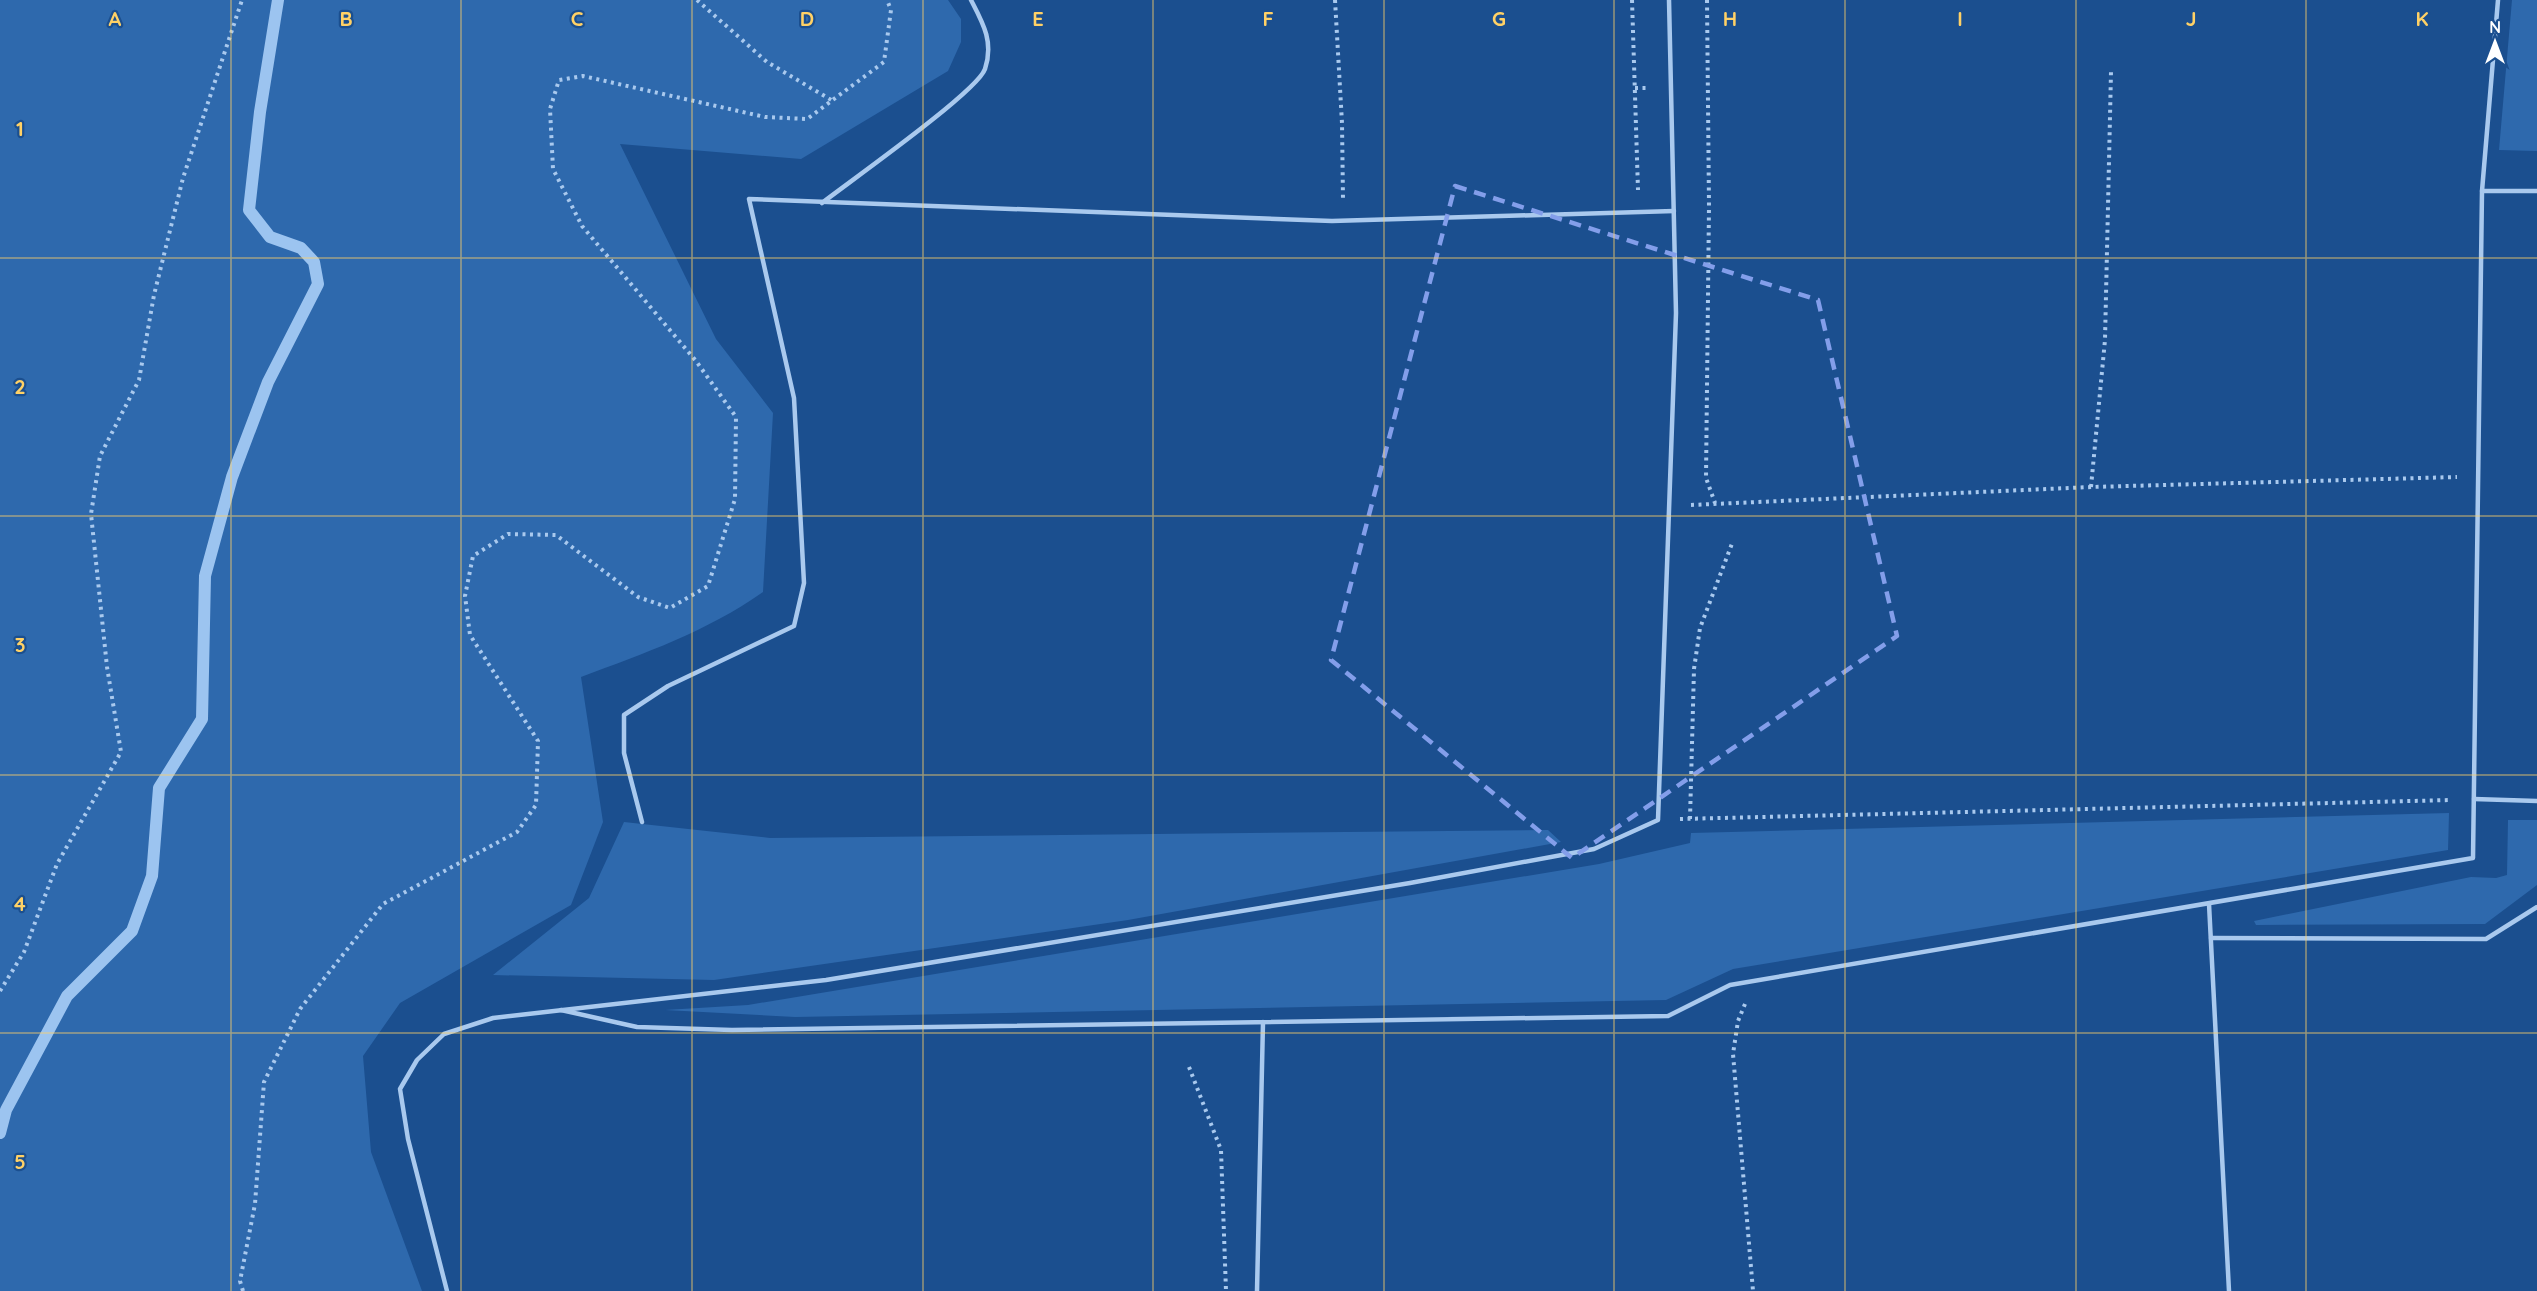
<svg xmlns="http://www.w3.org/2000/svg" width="2537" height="1291" font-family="Quicksand,sans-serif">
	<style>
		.green { fill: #2e69ad }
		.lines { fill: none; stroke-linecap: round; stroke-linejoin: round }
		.stream { stroke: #9cc4f0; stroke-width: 12 }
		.path { stroke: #a9c9ee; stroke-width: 4; stroke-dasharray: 3 4.5; stroke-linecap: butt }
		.service { stroke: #a9c9ee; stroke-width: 4.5 }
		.marked { fill: none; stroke: #839eea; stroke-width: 4.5; stroke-dasharray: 12 8; stroke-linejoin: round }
		.grid { fill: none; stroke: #ffd166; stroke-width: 1.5; stroke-opacity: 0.55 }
		.grid-label { font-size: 20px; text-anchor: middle; font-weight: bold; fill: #ffd166; stroke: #1b4f8f; stroke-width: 4.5; stroke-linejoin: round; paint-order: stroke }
	</style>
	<rect width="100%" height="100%" fill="#1b4f8f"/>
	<g class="green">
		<path d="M0,0H948L961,19V42L948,71L801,159L620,144L716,339L773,413L763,592C706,632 645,653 581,677L603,822L571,905L400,1003L363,1056L371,1152L422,1291H0Z"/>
		<polygon points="2512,0 2537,0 2537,151 2499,150"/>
		<polygon points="2449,813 2448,850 1733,969 1666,1000 795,1017 665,1010 748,1005 1599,864 1690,843 1691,833"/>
		<polygon points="2508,820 2537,820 2537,885 2485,924 2256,925 2254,921 2471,877 2496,878 2507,875"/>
		<polygon points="624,822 770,838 1548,830 1561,842 1128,920 714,980 493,975 589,898"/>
	</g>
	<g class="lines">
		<polyline class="stream" points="0,1133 6,1110 67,996 132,931 152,876 159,788 202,719 205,576 232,477 268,382 318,284 314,262 301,248 270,237 249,210 260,112 278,0"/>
		<g class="path">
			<polyline points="697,0 767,62 833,101"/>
			<polyline points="1335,0 1342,123 1343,200"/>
			<polyline points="1632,0 1638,190"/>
			<polyline points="1707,0 1709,206 1706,478 1715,503"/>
			<polyline points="1635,88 1649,88"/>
			<polyline points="2091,487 2105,340 2111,72"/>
			<polyline points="1691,505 2091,487 2457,477"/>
			<polyline points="1680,819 2452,800"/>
			<polyline points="1690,819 1694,669 1700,628 1733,541"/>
			<polyline points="0,991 24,952 57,864 121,752 107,667 91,514 100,456 139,380 154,295 183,178 242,0"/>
			<polyline points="1745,1004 1738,1021 1733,1054 1753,1291"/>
			<polyline points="1189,1067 1221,1150 1226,1291"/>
			<polyline points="243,1291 240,1281 255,1204 264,1082 300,1009 383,904 517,832 536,805 538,741 470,635 465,596 473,556 508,534 556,535 638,597 670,608 708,586 735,499 736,417 696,361 582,226 553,169 550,109 559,80 583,76 765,117 807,119 884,62 891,10 887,0"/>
		</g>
		<g class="service">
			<polyline points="2482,191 2537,191"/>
			<path d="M822,203C849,182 977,92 985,69C994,42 983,23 971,0"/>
			<polyline points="2474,799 2537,801"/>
			<polyline points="642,822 624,753 624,715 668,686 794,626 804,583 794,398 749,199 1332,221 1674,211"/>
			<polyline points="2209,904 2229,1291"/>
			<polyline points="2211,938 2486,939 2537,907"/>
			<polyline points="561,1010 637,1027 732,1030 1668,1016 1730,985 2473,858 2482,191 2498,0"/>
			<polyline points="447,1291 408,1139 400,1089 417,1060 444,1034 493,1018 826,980 1410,883 1594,849 1658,820 1676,313 1669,0"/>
			<polyline points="1257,1291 1263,1022"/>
		</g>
	</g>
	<path class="marked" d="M1455,186L1818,300L1897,636L1572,858L1331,660Z"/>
	<path class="grid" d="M231,0V1291M461,0V1291M692,0V1291M923,0V1291M1153,0V1291M1384,0V1291M1614,0V1291M1845,0V1291M2076,0V1291M2306,0V1291M0,258H2537M0,516H2537M0,775H2537M0,1033H2537"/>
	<g class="grid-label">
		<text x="115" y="26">A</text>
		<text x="346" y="26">B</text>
		<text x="577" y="26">C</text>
		<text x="807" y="26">D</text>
		<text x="1038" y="26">E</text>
		<text x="1268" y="26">F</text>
		<text x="1499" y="26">G</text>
		<text x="1730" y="26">H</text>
		<text x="1960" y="26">I</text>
		<text x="2191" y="26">J</text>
		<text x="2422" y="26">K</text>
		<text x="20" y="136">1</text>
		<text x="20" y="394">2</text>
		<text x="20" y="652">3</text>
		<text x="20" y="911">4</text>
		<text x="20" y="1169">5</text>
	</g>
	<g transform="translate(2495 42)" stroke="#1b4f8f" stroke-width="4.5" paint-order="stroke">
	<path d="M0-4.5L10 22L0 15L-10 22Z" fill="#ffffff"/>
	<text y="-9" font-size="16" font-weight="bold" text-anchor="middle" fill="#ffffff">N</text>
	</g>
</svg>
